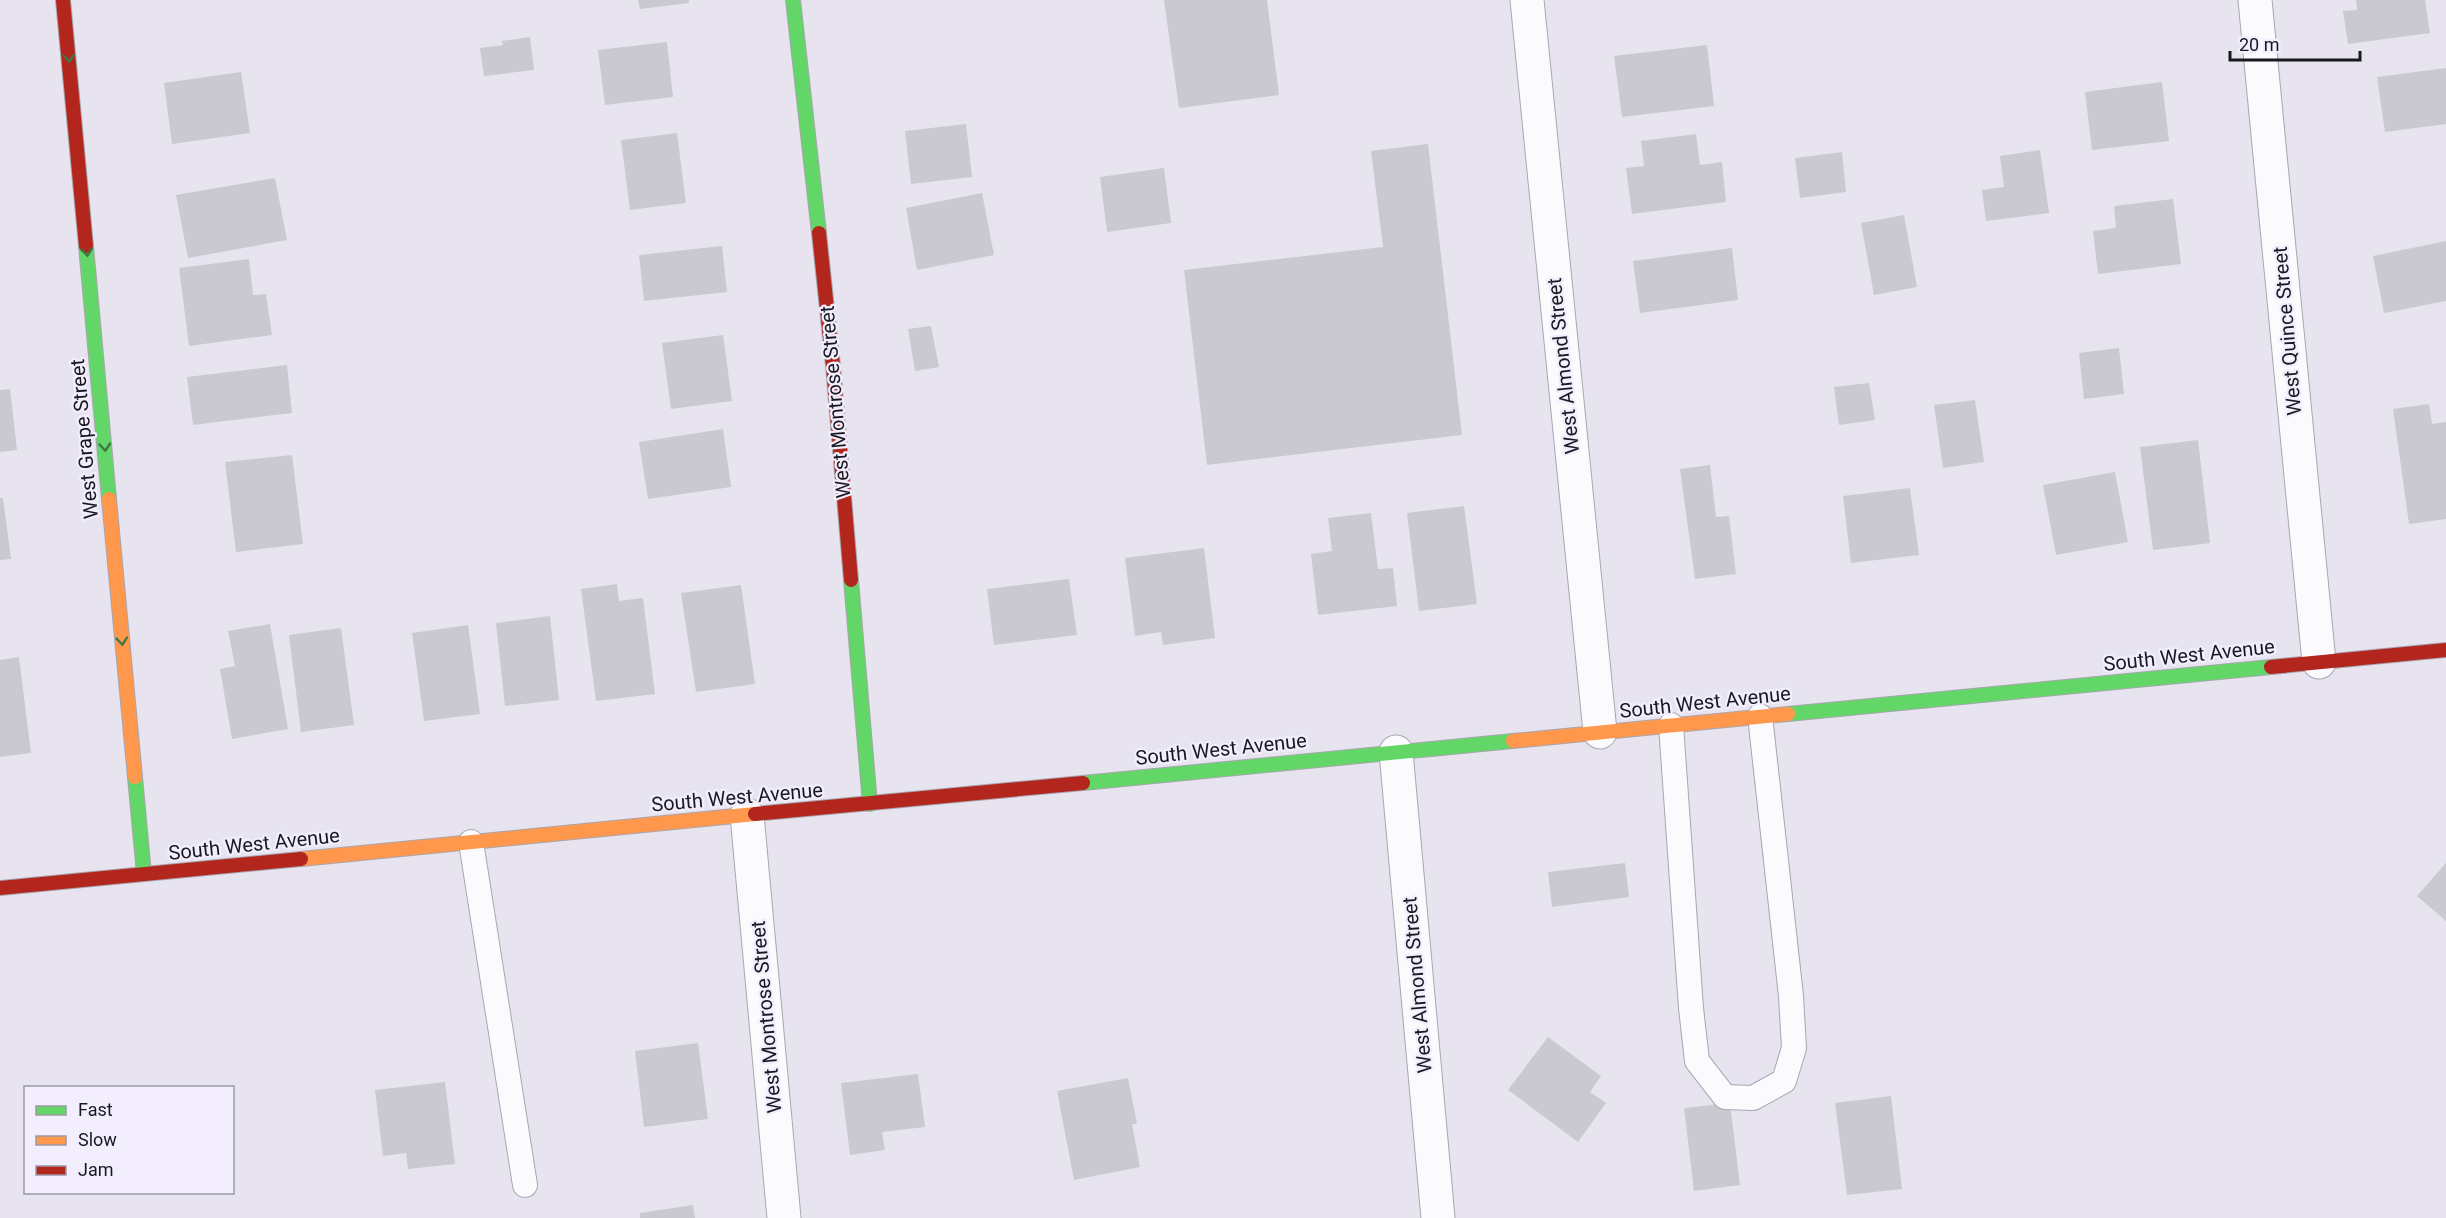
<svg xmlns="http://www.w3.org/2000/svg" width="2446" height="1218" font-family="Roboto,sans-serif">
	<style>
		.building { fill: #cac8d1 }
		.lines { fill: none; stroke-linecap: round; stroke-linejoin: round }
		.lane-casing { stroke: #a8a6af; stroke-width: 26 }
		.street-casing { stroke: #a8a6af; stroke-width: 35 }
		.fast-casing { stroke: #a8a6af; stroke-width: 16 }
		.slow-casing { stroke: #a8a6af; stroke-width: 16 }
		.jam-casing { stroke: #a8a6af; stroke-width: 16 }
		.lane { stroke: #fbfbfd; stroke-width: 24 }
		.street { stroke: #fbfbfd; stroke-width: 33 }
		.fast { stroke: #63d668; stroke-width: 14 }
		.slow { stroke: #ff974d; stroke-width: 14 }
		.jam { stroke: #b3261e; stroke-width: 14 }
		.oneway { stroke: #3e7744 }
		.labels { text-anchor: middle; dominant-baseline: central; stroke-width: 4.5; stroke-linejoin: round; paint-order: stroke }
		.street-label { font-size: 20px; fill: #1a181f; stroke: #f2eefe }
	</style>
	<rect width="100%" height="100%" fill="#e7e4f0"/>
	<g class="building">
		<polygon points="638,0 689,0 689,3 640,9"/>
		<polygon points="1164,0 1267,0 1279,95 1179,108"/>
		<polygon points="2356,0 2425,0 2430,33 2348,44 2343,11 2357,10"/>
		<polygon points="530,37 534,70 484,76 480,48 503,45 502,41"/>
		<polygon points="667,42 673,97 605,105 598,50"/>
		<polygon points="1707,45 1714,106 1622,117 1614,56"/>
		<polygon points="2446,68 2446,124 2385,132 2377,77"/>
		<polygon points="241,72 250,133 172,144 164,83"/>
		<polygon points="2162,82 2169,141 2092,150 2085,92"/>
		<polygon points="966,124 972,177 911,184 905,131"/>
		<polygon points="677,133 686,203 630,210 621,140"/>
		<polygon points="1696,134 1700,165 1722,162 1726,202 1632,214 1626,168 1644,166 1641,141"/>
		<polygon points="1428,144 1462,435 1207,465 1184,270 1383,247 1371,151"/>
		<polygon points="2040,150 2049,213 1986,221 1982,190 2004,187 2000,156"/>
		<polygon points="1842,152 1846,192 1800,198 1795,158"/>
		<polygon points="1164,168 1171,223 1107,232 1100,177"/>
		<polygon points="275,178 287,240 188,258 176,195"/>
		<polygon points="982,193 994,255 917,270 906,208"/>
		<polygon points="2173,199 2181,264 2098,274 2093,231 2116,228 2114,206"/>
		<polygon points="1904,215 1917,287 1874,295 1861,223"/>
		<polygon points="2446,241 2446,301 2384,313 2373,256"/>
		<polygon points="722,246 727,292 644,301 639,255"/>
		<polygon points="1732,248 1738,300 1640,313 1633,261"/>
		<polygon points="249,259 253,295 266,294 272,335 189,346 179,268"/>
		<polygon points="931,326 939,367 915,371 908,329"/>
		<polygon points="723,335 732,401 671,409 662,343"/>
		<polygon points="2119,348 2124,394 2084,399 2079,353"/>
		<polygon points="287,365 292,413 193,425 187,377"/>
		<polygon points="1869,383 1875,420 1839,425 1834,387"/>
		<polygon points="10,389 17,450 0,452 0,390"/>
		<polygon points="1975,400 1984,462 1943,468 1934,405"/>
		<polygon points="2429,404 2432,424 2446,422 2446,519 2409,524 2393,409"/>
		<polygon points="723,429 731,487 648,499 639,442"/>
		<polygon points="2198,440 2210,543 2153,550 2140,447"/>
		<polygon points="292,455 303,544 236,552 225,462"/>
		<polygon points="1710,465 1716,517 1729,516 1736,574 1695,579 1680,469"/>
		<polygon points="2115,472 2128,542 2056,555 2043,485"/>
		<polygon points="1910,488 1919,555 1851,563 1843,496"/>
		<polygon points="0,498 3,498 11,559 0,560"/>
		<polygon points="1464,506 1477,604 1419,611 1407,513"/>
		<polygon points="1371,513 1378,569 1393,568 1397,606 1318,615 1311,554 1332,551 1328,518"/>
		<polygon points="1204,548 1215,638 1163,645 1161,632 1135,636 1125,558"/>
		<polygon points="1069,579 1077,635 994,645 987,589"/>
		<polygon points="617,584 619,601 643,598 655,694 596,701 581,589"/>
		<polygon points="741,585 755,684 696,692 681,593"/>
		<polygon points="550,616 559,700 505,706 496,623"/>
		<polygon points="270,624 288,729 232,739 220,669 235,666 228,631"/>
		<polygon points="468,625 480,714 424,721 412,633"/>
		<polygon points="341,628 354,725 301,732 289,635"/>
		<polygon points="19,657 31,753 0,757 0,660"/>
		<polygon points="1625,863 1629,897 1552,907 1548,872"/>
		<polygon points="2446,863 2446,921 2417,896"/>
		<polygon points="1548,1037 1601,1076 1590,1092 1606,1103 1578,1142 1508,1090"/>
		<polygon points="698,1043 708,1119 644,1127 635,1051"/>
		<polygon points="918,1074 925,1127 882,1132 885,1150 850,1155 841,1083"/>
		<polygon points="1128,1078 1137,1124 1132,1124 1140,1167 1074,1180 1057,1091"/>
		<polygon points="445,1082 455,1164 408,1169 406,1153 383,1156 375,1090"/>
		<polygon points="1891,1096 1902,1189 1847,1195 1835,1103"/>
		<polygon points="1730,1103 1740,1185 1694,1191 1684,1108"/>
		<polygon points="693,1205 695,1218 640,1218 640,1213"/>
	</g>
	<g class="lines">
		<g class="lane-casing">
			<g id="lane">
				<polyline points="1671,725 1691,1008 1697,1061 1725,1097 1753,1098 1784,1081 1794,1048 1791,996 1760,716"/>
				<polyline points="471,842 525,1185"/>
			</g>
		</g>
		<g class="street-casing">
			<g id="street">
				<polyline points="1527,0 1600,732"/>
				<polyline points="2255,0 2319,662"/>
				<polyline points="1396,752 1438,1218"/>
				<polyline points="747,815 784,1218"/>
			</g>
		</g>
		<g class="fast-casing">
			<g id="fast">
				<polyline points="793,0 819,233"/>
				<polyline points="86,246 109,499"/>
				<polyline points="851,580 870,804"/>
				<polyline points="1788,714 2271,667"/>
				<polyline points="135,777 144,874"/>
				<polyline points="1083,783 1513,741"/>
			</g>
		</g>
		<g class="slow-casing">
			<g id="slow">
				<polyline points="109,499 135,777"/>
				<polyline points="1513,741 1788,714"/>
				<polyline points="301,859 755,814"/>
			</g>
		</g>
		<g class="jam-casing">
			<g id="jam">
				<polyline points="63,0 86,246"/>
				<polyline points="819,233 833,366 851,580"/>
				<polyline points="2271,667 2446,650"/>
				<polyline points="755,814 1083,783"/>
				<polyline points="0,888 301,859"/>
			</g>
		</g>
		<use href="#lane" class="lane"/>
		<use href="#street" class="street"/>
		<use href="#fast" class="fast"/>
		<use href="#slow" class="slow"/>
		<use href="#jam" class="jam"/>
	</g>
	<defs><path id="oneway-chevron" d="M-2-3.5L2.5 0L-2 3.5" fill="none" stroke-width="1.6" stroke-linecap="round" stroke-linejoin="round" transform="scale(1.5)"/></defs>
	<g class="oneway">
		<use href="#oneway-chevron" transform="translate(69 58) rotate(85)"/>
		<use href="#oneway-chevron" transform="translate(87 252) rotate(85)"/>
		<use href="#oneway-chevron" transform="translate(105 447) rotate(85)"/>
		<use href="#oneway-chevron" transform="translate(122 641) rotate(85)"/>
	</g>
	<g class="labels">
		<g class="street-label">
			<text transform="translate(2287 331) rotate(-95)">West Quince Street</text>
			<text transform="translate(1563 366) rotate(-96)">West Almond Street</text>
			<text transform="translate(835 402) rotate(-95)">West Montrose Street</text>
			<text transform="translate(84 439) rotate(-95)">West Grape Street</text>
			<text transform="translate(2189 655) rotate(-6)">South West Avenue</text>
			<text transform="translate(1705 702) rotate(-6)">South West Avenue</text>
			<text transform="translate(1221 749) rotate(-6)">South West Avenue</text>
			<text transform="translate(737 797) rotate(-5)">South West Avenue</text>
			<text transform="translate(254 844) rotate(-6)">South West Avenue</text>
			<text transform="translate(1417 985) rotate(-95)">West Almond Street</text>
			<text transform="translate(766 1017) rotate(-95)">West Montrose Street</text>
		</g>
	</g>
	<rect x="24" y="1086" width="210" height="108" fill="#f2eefe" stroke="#9c98a5" stroke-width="1.5"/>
	<rect x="36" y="1106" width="30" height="9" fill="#63d668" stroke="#9c98a5" stroke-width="1.5"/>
	<text x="78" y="1116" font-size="18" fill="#1a181f">Fast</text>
	<rect x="36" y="1136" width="30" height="9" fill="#ff974d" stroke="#9c98a5" stroke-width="1.5"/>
	<text x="78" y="1146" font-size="18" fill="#1a181f">Slow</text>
	<rect x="36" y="1166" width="30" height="9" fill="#b3261e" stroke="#9c98a5" stroke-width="1.5"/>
	<text x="78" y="1176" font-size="18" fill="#1a181f">Jam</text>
	<path d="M2230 51v9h130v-9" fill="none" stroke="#1a181f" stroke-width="3"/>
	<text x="2239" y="51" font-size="18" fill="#1a181f" stroke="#f2eefe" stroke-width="4.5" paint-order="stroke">20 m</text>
</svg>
